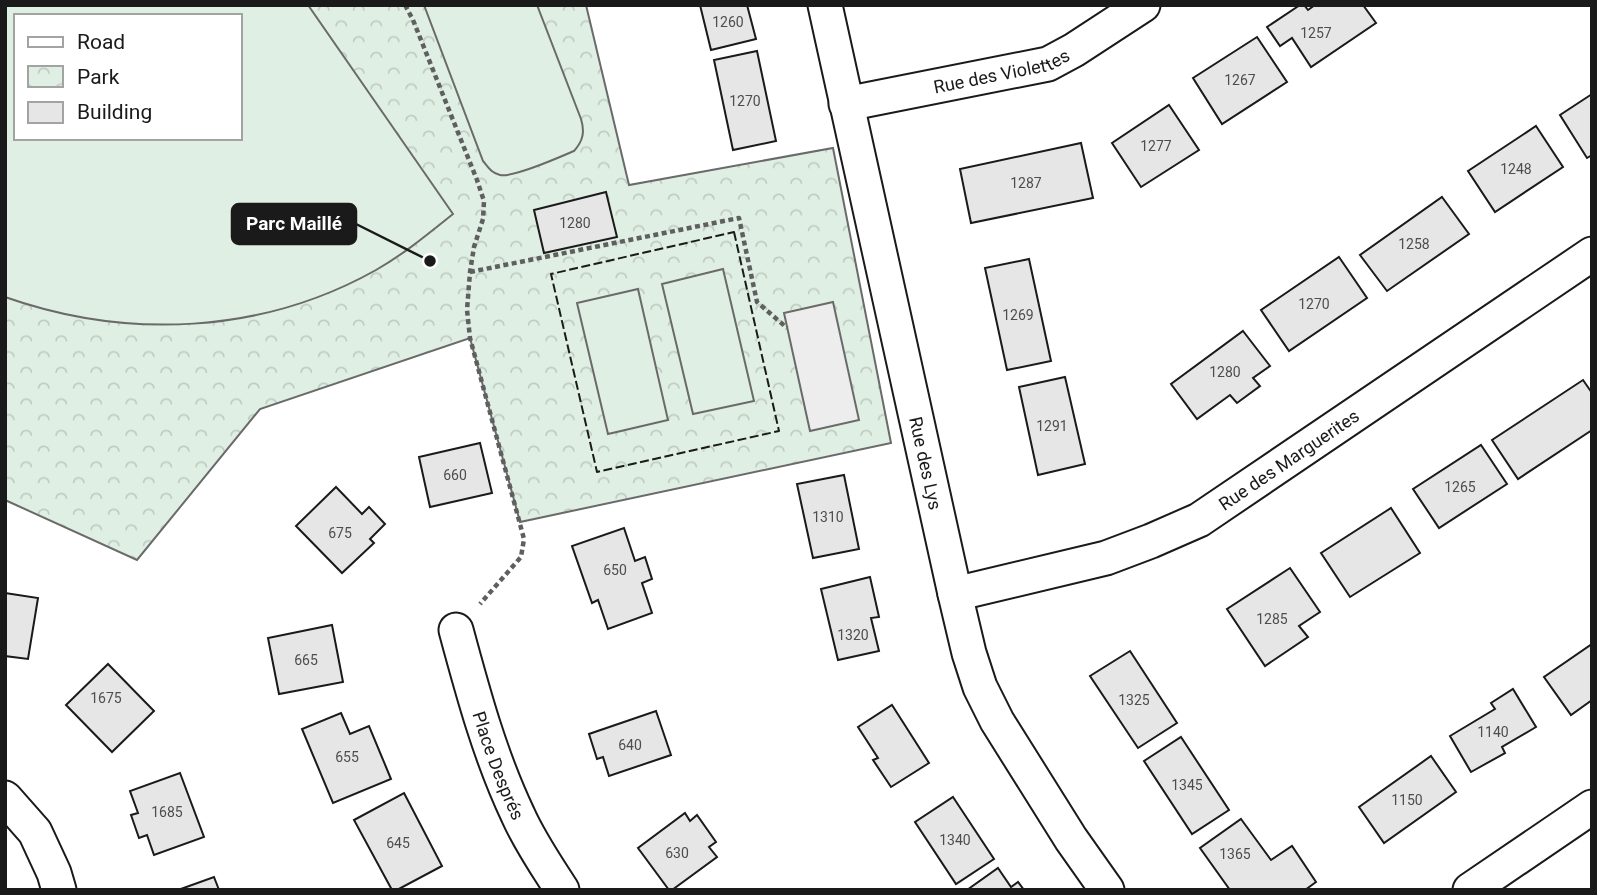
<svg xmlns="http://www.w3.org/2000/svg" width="1597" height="895" font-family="Roboto,sans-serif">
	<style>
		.park { fill: url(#park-crowns); stroke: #6a6a6a; stroke-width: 2; fill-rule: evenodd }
		.pitch { fill: #e0efe3; stroke: #6a6a6a; stroke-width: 2; fill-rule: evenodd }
		.parking { fill: #ededed; stroke: #6a6a6a; stroke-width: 2 }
		.building { fill: #e6e6e6; stroke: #1a1a1a; stroke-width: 2 }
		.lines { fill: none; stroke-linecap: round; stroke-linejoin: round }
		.minor-casing { stroke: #1a1a1a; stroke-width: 37 }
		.path { stroke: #5f5f5f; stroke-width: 4.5; stroke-dasharray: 5 3.5; stroke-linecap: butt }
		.minor { stroke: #fff; stroke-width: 33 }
		.fence { stroke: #1a1a1a; stroke-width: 2; stroke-dasharray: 9 3.5; stroke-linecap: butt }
		.labels { text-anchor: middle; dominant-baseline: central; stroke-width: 5; stroke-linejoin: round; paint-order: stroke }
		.number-label { font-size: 14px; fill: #4d4d4d }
		.street-label { font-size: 18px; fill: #1a1a1a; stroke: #fff }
		.leader { fill: none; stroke: #1a1a1a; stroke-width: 2.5 }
		.callout-dot { fill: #1a1a1a; stroke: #fff; stroke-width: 2.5 }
		.callout { fill: #1a1a1a; stroke: #1a1a1a; stroke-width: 2.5 }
		.callout-label { font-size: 19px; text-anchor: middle; font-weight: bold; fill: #fff }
	</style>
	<defs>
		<pattern id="park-crowns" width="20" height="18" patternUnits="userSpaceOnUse" patternTransform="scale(1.75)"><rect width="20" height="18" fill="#e0efe3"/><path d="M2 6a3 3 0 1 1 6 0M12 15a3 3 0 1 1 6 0" fill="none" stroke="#c0ccc2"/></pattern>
	</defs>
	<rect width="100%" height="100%" fill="#fff"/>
	<path class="park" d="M5,5H586L629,185L833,148L891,443L520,522L470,338L260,409L137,560L5,500ZM16,16H240V138H16Z"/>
	<g class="pitch">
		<path d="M5,5H308L453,214C428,234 404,254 376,270C262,334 127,340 5,297ZM16,16H240V138H16Z"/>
		<path d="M424,5H537L581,119C585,132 583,141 574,151C560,157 513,178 500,175C491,173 488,167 483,161Z"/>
		<polygon points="723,269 754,401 693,414 662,284"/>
		<polygon points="638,289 668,420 608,434 577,303"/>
	</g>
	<polygon class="parking" points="833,302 859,420 810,431 784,313"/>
	<g class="building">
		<polygon points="700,5 747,5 756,39 711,50"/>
		<polygon points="1300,5 1304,5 1308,10 1315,5 1363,5 1376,23 1311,67 1292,38 1280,46 1267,27"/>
		<polygon points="1257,37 1287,82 1222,124 1193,78"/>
		<polygon points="757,51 776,141 733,150 714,60"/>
		<polygon points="1592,94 1592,155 1587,158 1560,115"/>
		<polygon points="1169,105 1199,150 1141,187 1112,143"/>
		<polygon points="1536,126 1563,167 1495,212 1468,171"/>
		<polygon points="1081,143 1093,198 971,223 960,169"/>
		<polygon points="606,192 617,237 544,253 534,210"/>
		<polygon points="1442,197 1469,234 1387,291 1360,255"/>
		<polygon points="1339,257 1367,298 1289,351 1261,310"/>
		<polygon points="1029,259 1051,361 1007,370 985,268"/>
		<polygon points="1243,331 1270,366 1253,378 1260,386 1237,403 1230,395 1197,419 1171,384"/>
		<polygon points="1065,377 1085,464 1038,475 1019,387"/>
		<polygon points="1583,380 1592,393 1592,430 1518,479 1492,440"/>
		<polygon points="480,443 492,493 430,507 419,457"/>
		<polygon points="1481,445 1507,484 1439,528 1413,489"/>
		<polygon points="844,475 859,549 813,558 797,484"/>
		<polygon points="336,487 362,514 369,507 385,524 370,539 374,543 342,573 296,526"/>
		<polygon points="1391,508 1420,553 1350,597 1321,553"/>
		<polygon points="624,528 635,561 645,557 652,579 642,583 652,613 608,629 598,600 592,603 572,546"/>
		<polygon points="1290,568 1320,612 1299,626 1308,637 1265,666 1227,609"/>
		<polygon points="870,577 879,617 871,618 879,651 838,660 821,589"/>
		<polygon points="5,593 38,598 28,659 5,656"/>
		<polygon points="332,625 343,682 279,694 268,638"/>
		<polygon points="1592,644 1592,700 1571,715 1544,677"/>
		<polygon points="1130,651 1177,723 1138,748 1090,676"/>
		<polygon points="108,664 154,711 112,752 66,705"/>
		<polygon points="1513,689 1536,727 1502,747 1505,753 1471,772 1450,736 1495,709 1491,703"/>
		<polygon points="892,705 929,763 891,787 873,760 878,758 858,727"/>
		<polygon points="656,711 671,755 609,776 603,757 597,759 589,734"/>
		<polygon points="341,713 350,734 369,726 391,779 333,803 302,729"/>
		<polygon points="1181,737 1229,810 1192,834 1144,761"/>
		<polygon points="1431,756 1456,792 1384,843 1359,807"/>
		<polygon points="180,773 204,837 154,855 147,835 139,838 131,815 138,813 130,791"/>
		<polygon points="404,793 442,866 397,890 392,890 354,820"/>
		<polygon points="953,797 994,859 956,884 915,822"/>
		<polygon points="685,813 690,821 697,815 716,842 709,847 717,857 672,890 669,890 638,848"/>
		<polygon points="1241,819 1271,860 1292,846 1316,882 1305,890 1230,890 1200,848"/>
		<polygon points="998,868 1011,887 1018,882 1024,890 967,890"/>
		<polygon points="214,877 219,890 178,890"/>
	</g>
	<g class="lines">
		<g class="minor-casing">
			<g id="minor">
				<path id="s1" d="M825,5L955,594L969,653L980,687L997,721L1071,839L1107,890"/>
				<path id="s2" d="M846,104L1048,64L1074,50L1143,5"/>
				<path id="s3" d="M955,594L1106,558L1151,541L1199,520L1592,254"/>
				<path id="s4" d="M456,630C473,693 490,756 518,815C530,842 546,865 562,890"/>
				<polyline points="5,798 35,832 54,873 59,890"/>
				<polyline points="1470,890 1592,807"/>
			</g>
		</g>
		<g class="path">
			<polyline points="405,5 413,20 477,180 484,201 483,219 474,247 470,272 467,310 470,338 524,539 521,557 480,604"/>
			<polyline points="470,272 739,218 757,302 787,328"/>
		</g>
		<use href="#minor" class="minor"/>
		<polygon class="fence" points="734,232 779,431 597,472 551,274"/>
	</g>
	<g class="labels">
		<g class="number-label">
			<text x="728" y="22">1260</text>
			<text x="1316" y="33">1257</text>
			<text x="1240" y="80">1267</text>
			<text x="745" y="101">1270</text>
			<text x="1156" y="146">1277</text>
			<text x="1516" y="169">1248</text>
			<text x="1026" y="183">1287</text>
			<text x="575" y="223">1280</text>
			<text x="1414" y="244">1258</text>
			<text x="1314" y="304">1270</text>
			<text x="1018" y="315">1269</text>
			<text x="1225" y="372">1280</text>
			<text x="1052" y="426">1291</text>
			<text x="455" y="475">660</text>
			<text x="1460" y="487">1265</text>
			<text x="828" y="517">1310</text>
			<text x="340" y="533">675</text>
			<text x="615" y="570">650</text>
			<text x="1272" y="619">1285</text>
			<text x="853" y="635">1320</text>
			<text x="306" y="660">665</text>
			<text x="106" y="698">1675</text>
			<text x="1134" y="700">1325</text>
			<text x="1493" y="732">1140</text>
			<text x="630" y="745">640</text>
			<text x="347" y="757">655</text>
			<text x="1187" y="785">1345</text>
			<text x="1407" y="800">1150</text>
			<text x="167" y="812">1685</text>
			<text x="955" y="840">1340</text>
			<text x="398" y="843">645</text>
			<text x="677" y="853">630</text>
			<text x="1235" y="854">1365</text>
		</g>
		<g class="street-label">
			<text stroke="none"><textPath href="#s2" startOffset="159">Rue des Violettes</textPath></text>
			<text stroke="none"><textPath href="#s3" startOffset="364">Rue des Marguerites</textPath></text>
			<text stroke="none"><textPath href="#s1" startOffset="469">Rue des Lys</textPath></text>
			<text stroke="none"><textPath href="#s4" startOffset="142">Place Després</textPath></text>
		</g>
	</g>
	<path class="leader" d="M430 261L356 224"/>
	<circle class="callout-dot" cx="430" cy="261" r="7"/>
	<rect class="callout" x="232" y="204" width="124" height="40" rx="7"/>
	<g class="callout-label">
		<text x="294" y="230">Parc Maillé</text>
	</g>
	<rect width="1597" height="895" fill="none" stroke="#1a1a1a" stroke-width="14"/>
	<rect x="14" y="14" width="228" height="126" fill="#ffffff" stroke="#a3a3a3" stroke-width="2"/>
	<rect x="28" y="37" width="35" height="10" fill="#ffffff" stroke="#a3a3a3" stroke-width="2"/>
	<text x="77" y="49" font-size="21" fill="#1a1a1a">Road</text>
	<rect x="28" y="66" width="35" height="21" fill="url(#park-crowns)" stroke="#a3a3a3" stroke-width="2"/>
	<text x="77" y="84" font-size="21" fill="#1a1a1a">Park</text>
	<rect x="28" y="102" width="35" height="21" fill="#e6e6e6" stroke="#a3a3a3" stroke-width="2"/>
	<text x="77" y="119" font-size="21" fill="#1a1a1a">Building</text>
</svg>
